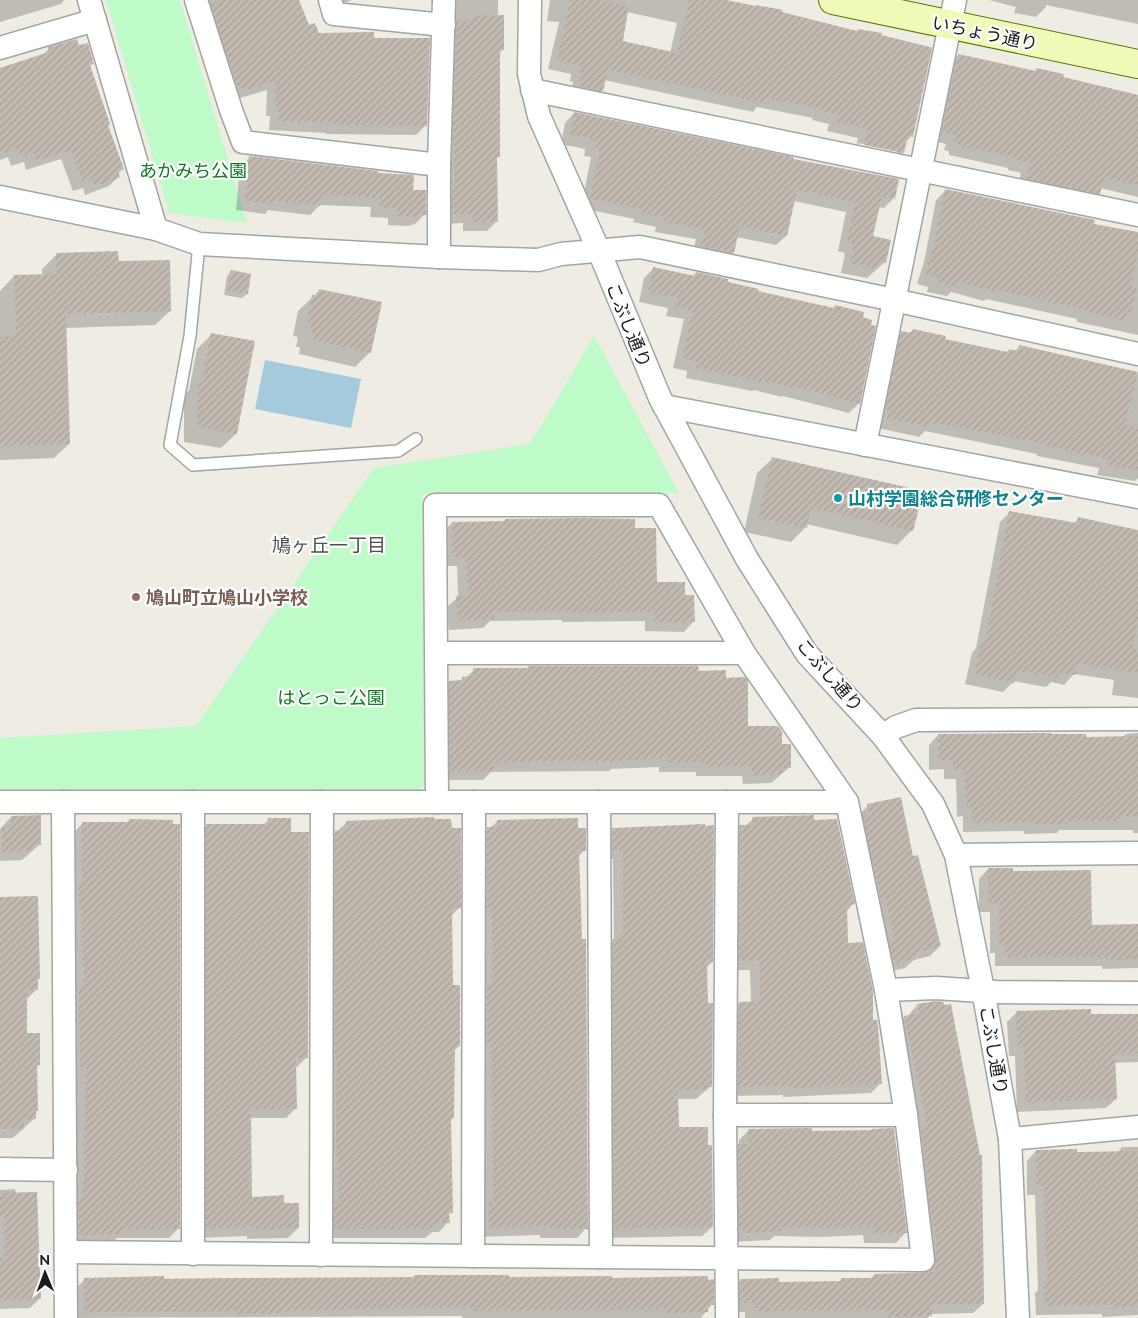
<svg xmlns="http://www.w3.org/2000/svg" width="1138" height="1318" font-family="Raleway,'Noto Sans JP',sans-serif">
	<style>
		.park { fill: #bffac9 }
		.water { fill: #a3cadd }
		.shadow { fill: #0003; fill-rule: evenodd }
		.building { fill: url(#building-hatch) }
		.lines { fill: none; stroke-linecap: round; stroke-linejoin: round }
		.lane-casing { stroke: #a4a4a4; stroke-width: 14 }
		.street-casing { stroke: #a4a4a4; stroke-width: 25 }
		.secondary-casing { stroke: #5d7404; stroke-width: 30 }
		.lane { stroke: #fff; stroke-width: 11 }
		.street { stroke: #fff; stroke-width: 22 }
		.secondary { stroke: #f0fab6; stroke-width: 28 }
		.culture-dot { fill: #0f9aa8; stroke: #fff; stroke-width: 2 }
		.education-dot { fill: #8d6e63; stroke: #fff; stroke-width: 2 }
		.labels { text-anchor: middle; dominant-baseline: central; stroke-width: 4.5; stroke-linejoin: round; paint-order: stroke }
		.street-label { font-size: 18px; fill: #1d1d1d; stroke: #fff }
		.park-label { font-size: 18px; fill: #0b7c1f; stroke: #fff }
		.culture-label { font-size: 18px; font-weight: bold; fill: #0d838f; stroke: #fff; text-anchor: start }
		.education-label { font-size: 18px; font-weight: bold; fill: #785e54; stroke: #fff; text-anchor: start }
		.neighbourhood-label { font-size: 19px; fill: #505050; stroke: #fff }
	</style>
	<defs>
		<pattern id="building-hatch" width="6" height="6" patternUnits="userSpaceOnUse" patternTransform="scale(1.25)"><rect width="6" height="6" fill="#c3bbb2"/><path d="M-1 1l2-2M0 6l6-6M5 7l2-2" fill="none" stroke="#a7a099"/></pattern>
	</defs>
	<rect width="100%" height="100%" fill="#efece3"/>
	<g class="park">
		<polygon points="106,0 180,0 247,223 169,213"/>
		<polygon points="594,336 679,493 422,494 425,783 419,790 375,792 0,793 0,738 196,726 374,468 529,444 543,423"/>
	</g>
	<polygon class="water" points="265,360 361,379 351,428 255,409"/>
	<g class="shadow">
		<polygon points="0,0 64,0 61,4 0,22"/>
		<polygon points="197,0 298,0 252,34 373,39 426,125 416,135 326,134 326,133 269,130 270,116 266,116 267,90 234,100"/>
		<polygon points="331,0 352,0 333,7"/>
		<polygon points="445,0 498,0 498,17 503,49 499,54 499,156 496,159 497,221 487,231 463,231 463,223 443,224"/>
		<path d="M550,0H716L781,13L911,136L906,142L903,153L894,162L855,154L858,138L827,131L829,124L812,120L813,118L757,107L753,112L604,80L602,91L592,100L570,96L573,82L570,81L571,74L548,69L559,22L547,21ZM627,12L677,23L670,53L621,42ZM858,143L898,151V153L858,145Z"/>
		<polygon points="989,0 1138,0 1138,24 1046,5 1046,7 1036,17 1014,13 1016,7"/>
		<polygon points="78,47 93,63 89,67 107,125 123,168 118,174 119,176 109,186 85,195 83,188 73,191 61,159 26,170 24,162 11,166 8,157 0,160 0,68 42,55 49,49"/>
		<polygon points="958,55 1034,72 1037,69 1062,77 1138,95 1138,197 1100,188 1099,193 1089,203 1018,188 1021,173 1008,170 1008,168 949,155 949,151 944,150 946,144 933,141 948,65"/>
		<polygon points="574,113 792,160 897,180 893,199 884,208 878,207 871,237 885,262 867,278 841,273 845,253 838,251 846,212 794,201 786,236 776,245 736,237 733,253 723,262 692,256 696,239 655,232 656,227 633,222 634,219 581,208 591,157 584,156 585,149 561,144 565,123"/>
		<polygon points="250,157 376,175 425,214 415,224 408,226 388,225 388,218 370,217 371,207 320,205 310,215 268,210 265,214 236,210 240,167"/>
		<polygon points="946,190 1093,225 1138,233 1138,335 1077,322 1077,319 986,299 984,301 951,292 947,296 927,292 928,287 917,284 924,262 936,200"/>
		<polygon points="57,254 117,262 170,311 155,325 65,328 69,444 54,458 0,460 0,291 14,276 42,276 42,269"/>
		<polygon points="654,268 692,277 696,273 757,292 859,403 849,413 783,396 782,397 754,390 752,391 686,378 687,371 673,368 684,319 666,316 668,308 639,302 644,278"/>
		<polygon points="231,271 247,294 242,298 224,295 227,276"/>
		<polygon points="320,290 370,352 355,367 299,354 300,347 296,347 298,337 293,336 298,311"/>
		<polygon points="913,330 944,340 1006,353 1009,350 1015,351 1020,346 1138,374 1138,478 1135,481 1097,475 1099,468 1037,456 1037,454 925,431 919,437 878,428 892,342 902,333 909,334"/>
		<polygon points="212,334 254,342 236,434 221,448 184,442 184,395 189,390 197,349"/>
		<polygon points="772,459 910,507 912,530 897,545 806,524 805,528 791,542 744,532 757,473"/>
		<polygon points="1010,512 1073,524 1078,519 1138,531 1138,698 1112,695 1114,680 1074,674 1064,685 1051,682 1046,687 1014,681 1003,692 965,684 972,653 976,648 1000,522"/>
		<polygon points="505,520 634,529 656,583 684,596 693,622 684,632 645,631 645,621 562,622 562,620 490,621 483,628 449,630 447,607 458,597 457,566 443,566 442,533 452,523 503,523"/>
		<polygon points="528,667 697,672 724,679 747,728 781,745 790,767 771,783 743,784 742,776 696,776 696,772 659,772 659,767 611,769 609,771 491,772 483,780 441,780 440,692 450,682 459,682 463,678 466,678 474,670 527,669"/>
		<polygon points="1138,733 1138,833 1133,833 1133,830 1059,830 1057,833 1024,834 1024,831 963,832 963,816 957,817 956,779 944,779 944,769 929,770 929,745 938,735 1050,735 1085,738 1122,738 1126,734"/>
		<polygon points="868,806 912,857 940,946 930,956 914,960 905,968 884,973 858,815"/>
		<polygon points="11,817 40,844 22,860 0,861 0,829"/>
		<polygon points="753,819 813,821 853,904 846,912 846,944 871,1022 880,1084 871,1093 783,1097 783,1095 729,1096 730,1013 739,1003 751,1003 750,970 730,970 731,836 740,826 745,826"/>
		<polygon points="130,820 179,1228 169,1238 117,1238 111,1243 69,1245 76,1155 77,1076 70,1076 73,833 83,823 126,823"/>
		<polygon points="268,820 307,1057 297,1067 295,1067 296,1108 286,1118 250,1118 251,1198 282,1205 298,1228 288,1238 247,1239 247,1236 197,1238 197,835 207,825 263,825"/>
		<polygon points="498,821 577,829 585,850 578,857 586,1228 577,1238 540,1238 540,1235 480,1237 478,838"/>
		<polygon points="347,822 459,908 450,917 452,987 459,1046 454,1051 453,1118 450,1121 451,1212 448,1216 448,1222 439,1232 432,1232 425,1238 325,1238 326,842"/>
		<polygon points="613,829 712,962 706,968 711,1086 696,1099 677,1099 677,1129 712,1227 702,1236 605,1238 604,950 614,939 613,859 603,859 603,839"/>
		<polygon points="988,869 1012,872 1090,927 1138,926 1138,968 1102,969 1102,966 995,966 995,953 990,953 990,912 979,912 979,879"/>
		<polygon points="0,898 39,979 37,980 37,989 27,999 25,1034 39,1064 36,1068 35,1118 13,1138 0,1138"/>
		<polygon points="917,1005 979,1157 983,1304 973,1313 930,1314 928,1318 745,1318 745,1312 731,1312 731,1290 740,1280 777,1283 840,1282 842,1280 870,1279 874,1275 926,1274 927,1242 895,1026 904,1017 908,1016"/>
		<polygon points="1017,1012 1138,1015 1138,1062 1114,1063 1116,1099 1106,1108 1017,1112 1015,1056 1009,1056 1007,1022"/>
		<polygon points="749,1130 811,1133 870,1132 872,1130 905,1233 896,1243 864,1243 863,1235 821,1237 774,1236 770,1240 733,1242 729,1155 739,1145 739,1140"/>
		<polygon points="1122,1147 1138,1147 1138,1315 1102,1317 1102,1314 1036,1315 1035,1293 1038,1290 1035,1195 1027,1195 1027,1161 1036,1151 1076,1154 1117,1153"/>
		<polygon points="15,1189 40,1298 30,1308 0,1309 0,1190"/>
		<polygon points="507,1278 707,1281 712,1304 701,1318 462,1318 462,1316 75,1318 75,1289 85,1279"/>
	</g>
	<g class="building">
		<polygon points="220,0 299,0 309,25 315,23 319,33 374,32 374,38 430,38 427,126 336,125 336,123 278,121 279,107 275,106 276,81 243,91 242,87 238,89 211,4"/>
		<polygon points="570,0 597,0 629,5 623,41 677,53 689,0 726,0 756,6 756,5 783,10 782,12 857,31 858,29 882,33 881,35 930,47 932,48 913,137 908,136 904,153 864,145 867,128 836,122 838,115 821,111 822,109 765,98 764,103 608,70 603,91 579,86 581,73 578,72 580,65 557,60"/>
		<polygon points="504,15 504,50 500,50 500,157 497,157 498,222 472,222 472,214 452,214 452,190 455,190 453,131 456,21 474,21 474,16"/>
		<polygon points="77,39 79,45 88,43 94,64 90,65 110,124 108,125 124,169 118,171 120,177 95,186 92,179 83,183 71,150 36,161 34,153 20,157 18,148 0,154 0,68 49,52 48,47"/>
		<polygon points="958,54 1036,71 1036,68 1064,74 1063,77 1138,95 1138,185 1104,178 1100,194 1027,179 1030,163 1017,161 1017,158 958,146 958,142 953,141 955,135 942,132"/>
		<polygon points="574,112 794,157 793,159 899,179 895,199 882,196 873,236 891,240 886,263 879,261 877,269 850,263 854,244 847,242 855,202 797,190 787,236 740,226 734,253 701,246 705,230 664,222 665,217 642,213 643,209 590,199 600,148 593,146 594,139 570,134"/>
		<polygon points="249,156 378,171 378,173 414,175 413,190 426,190 426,215 419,215 419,217 397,216 397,208 380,208 380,198 322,195 320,206 276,201 275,204 245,201"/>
		<polygon points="945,189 1095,220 1094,224 1138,232 1138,253 1131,286 1137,287 1131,313 1127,312 1126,321 1086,312 1086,310 996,290 995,292 959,282 958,287 936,283 937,277 926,274 931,252 932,253"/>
		<polygon points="118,251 119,261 170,260 171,311 66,314 70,444 0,446 0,337 16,336 14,275 57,274 56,253"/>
		<polygon points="653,267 695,276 696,272 728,279 728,282 759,289 758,291 834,308 835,305 864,312 863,317 872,320 871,325 876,326 860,404 793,386 792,388 764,381 763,382 695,368 696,362 682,358 693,310 675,307 677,298 648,292"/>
		<polygon points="231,270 251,274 248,294 227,291"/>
		<polygon points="319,289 382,302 371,353 313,340 314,333 310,332 312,323 307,321 312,295 318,296"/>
		<polygon points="913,329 946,336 945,339 1002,351 1008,352 1009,349 1018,351 1019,345 1138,372 1125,425 1138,427 1138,470 1107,465 1108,459 1046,446 1046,444 931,422 930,428 887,418 889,411 885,410 901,331 911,333"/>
		<polygon points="211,333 255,341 237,434 198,427 198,379 202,380"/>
		<polygon points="772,457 915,489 911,506 919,508 913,531 811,508 807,528 758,518"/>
		<polygon points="1009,511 1077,523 1078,517 1138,530 1138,621 1132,649 1138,649 1138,673 1077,664 1075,675 1058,673 1057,678 1017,671 1014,683 974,674 981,642 985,643"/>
		<polygon points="583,518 635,519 635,528 656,528 657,582 685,582 685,595 694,595 695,622 654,622 654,612 571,613 571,611 494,612 494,619 458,621 456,596 468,595 466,557 452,557 452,522 505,521 505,519"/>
		<polygon points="528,666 698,666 699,671 726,670 726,678 745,677 748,681 748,726 778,726 782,731 782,744 791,744 791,768 782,768 782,774 752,775 752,766 706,767 706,762 668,763 668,758 620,760 620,762 548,761 494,763 494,771 450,771 449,681 462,680 462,677 473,676 473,668 528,668"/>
		<polygon points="1051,733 1051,734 1086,734 1086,737 1138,736 1138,817 1121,817 1121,821 1067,821 1067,824 1033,825 1033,822 973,823 972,807 966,807 965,770 953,770 953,760 938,760 938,734"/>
		<polygon points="901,797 913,856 918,855 941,946 915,953 916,959 894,964 889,942 895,942 885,898 881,899 863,816 869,814 867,804"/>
		<polygon points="41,815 41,845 33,845 33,851 2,852 2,828 11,828 11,816"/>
		<polygon points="814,815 814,820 837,819 855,904 847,906 848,943 863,942 873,991 873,1020 877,1020 878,1025 882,1084 792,1088 792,1086 738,1087 739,1002 760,1001 759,960 739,961 740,825 753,825 752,817"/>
		<polygon points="434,817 434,819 451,819 452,828 461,828 461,908 452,908 453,985 460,985 460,1046 455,1046 454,1118 451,1119 453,1213 449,1213 450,1223 437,1222 436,1229 334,1229 334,1202 339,1201 336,1132 337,1067 336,1058 335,1058 335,831 346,830 346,821"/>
		<polygon points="268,818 291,818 291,832 309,832 308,1058 296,1058 297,1109 251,1109 252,1197 284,1195 284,1203 299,1203 299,1228 256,1230 256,1227 206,1229 206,824 268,824"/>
		<polygon points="578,818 578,828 586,828 586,851 579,851 582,939 586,939 588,1229 550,1229 550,1226 489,1228 489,1203 494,1203 491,1046 487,1046 487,985 493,985 491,908 487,908 487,827 497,827 497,820"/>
		<polygon points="129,819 173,820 173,824 180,824 180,1229 122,1229 122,1234 79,1236 78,1198 83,1197 86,1067 80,1067 79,1014 79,987 84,987 81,907 79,907 79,883 82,883 82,822 129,822"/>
		<polygon points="705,824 705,826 714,825 713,962 707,963 708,1003 713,1003 712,1087 707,1087 707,1090 678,1090 679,1127 708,1127 708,1145 712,1145 713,1227 614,1229 613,939 622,938 623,934 623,850 612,850 612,828"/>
		<polygon points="988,868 1013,868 1013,871 1091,870 1092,925 1138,924 1138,959 1111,959 1111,957 1004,957 1004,944 999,944 999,903 989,903"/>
		<polygon points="38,896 40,979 38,979 38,990 27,990 27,1033 40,1033 40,1065 37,1065 38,1111 36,1111 36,1119 24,1119 24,1129 0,1129 0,897"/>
		<polygon points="936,1001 944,1002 944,1005 951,1004 980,1155 982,1155 984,1304 932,1305 932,1316 888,1317 888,1310 755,1311 755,1303 740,1303 740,1279 779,1278 779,1282 841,1281 841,1278 874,1278 874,1274 935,1272 936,1233 933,1233 921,1126 926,1126 925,1119 926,1119 904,1016 919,1013 917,1004"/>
		<polygon points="1091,1009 1091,1014 1138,1014 1138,1053 1115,1054 1117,1099 1026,1102 1024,1047 1018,1047 1016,1011"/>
		<polygon points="812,1128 812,1131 872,1130 871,1129 894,1128 907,1233 873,1234 873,1226 832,1228 781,1227 781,1231 743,1233 742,1227 739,1227 738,1144 749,1144 748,1129"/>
		<polygon points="1077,1149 1077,1152 1138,1151 1138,1307 1111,1308 1111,1305 1045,1306 1044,1282 1047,1282 1044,1186 1036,1186 1036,1150"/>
		<polygon points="37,1192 41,1299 0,1300 0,1258 5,1258 4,1216 0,1216 0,1193"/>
		<polygon points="414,1275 509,1275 509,1277 612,1276 612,1278 708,1276 708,1280 714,1279 714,1305 708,1305 708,1312 666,1313 666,1309 472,1311 472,1307 279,1311 279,1313 236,1314 236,1311 85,1312 84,1278 164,1276 164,1279 235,1278 414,1277"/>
	</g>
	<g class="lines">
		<g class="lane-casing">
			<polyline id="lane" points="199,244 190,336 170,445 193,465 398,451 416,439"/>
		</g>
		<g class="street-casing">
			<g id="street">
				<polyline points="89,0 156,229"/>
				<polyline points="196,0 231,110 243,142 439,165"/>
				<polyline points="330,0 334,14 444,25"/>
				<polyline points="530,0 529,74 539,116 599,251 660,398 747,559 807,654 883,736 933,804 956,855 983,990 1010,1139 1018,1318"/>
				<polyline points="0,48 95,20"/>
				<polyline points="532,90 1138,215"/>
				<polyline points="0,197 156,229 199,244 439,257 538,260 561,254 640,247 894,300 1138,354"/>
				<polyline points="439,257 439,165 444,0"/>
				<polyline points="664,406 1138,497"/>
				<polyline points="865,445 955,0"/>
				<polyline points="437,653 744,653"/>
				<polyline points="883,736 896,727 916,720 1138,719"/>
				<polyline points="0,802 847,802"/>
				<polyline points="63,802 66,1318"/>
				<polyline points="599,802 601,1257"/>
				<polyline points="727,802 725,1115 727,1318"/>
				<polyline points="956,855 1138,853"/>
				<polyline points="886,990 936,988 996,992 1138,993"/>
				<polyline points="725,1115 906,1115"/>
				<polyline points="1010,1139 1138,1127"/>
				<polyline points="0,1169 66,1170"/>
				<polyline points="66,1252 923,1260 906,1115 886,990 847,802 744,653 659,505 435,505 437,802"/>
				<polyline points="193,1254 193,802"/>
				<polyline points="321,1255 322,802"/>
				<polyline points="473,1256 474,802"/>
			</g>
		</g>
		<g class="secondary-casing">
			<polyline id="secondary" points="833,0 1138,64"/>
		</g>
		<use href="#lane" class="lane"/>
		<use href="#street" class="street"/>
		<use href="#secondary" class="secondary"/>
	</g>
	<circle class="culture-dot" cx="838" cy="498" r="5"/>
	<circle class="education-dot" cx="136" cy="597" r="5"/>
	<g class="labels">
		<g class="street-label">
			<text transform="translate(985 33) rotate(12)">いちょう通り</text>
			<text transform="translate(629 325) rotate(68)">こぶし通り</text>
			<text transform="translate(830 675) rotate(49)">こぶし通り</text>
			<text transform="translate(994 1050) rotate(80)">こぶし通り</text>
		</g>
		<g class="park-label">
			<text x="193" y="170">あかみち公園</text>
			<text x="331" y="697">はとっこ公園</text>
		</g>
		<g class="culture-label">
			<text x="848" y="498">山村学園総合研修センター</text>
		</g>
		<g class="education-label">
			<text x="146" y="597">鳩山町立鳩山小学校</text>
		</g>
		<g class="neighbourhood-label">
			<text x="329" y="545">鳩ヶ丘一丁目</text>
		</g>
	</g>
	<g transform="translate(45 1273) rotate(359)" stroke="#ffffff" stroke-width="4" paint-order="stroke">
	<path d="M0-4L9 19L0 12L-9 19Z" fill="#1d1d1d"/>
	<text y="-8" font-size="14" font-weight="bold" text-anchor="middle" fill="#1d1d1d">N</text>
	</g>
</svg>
